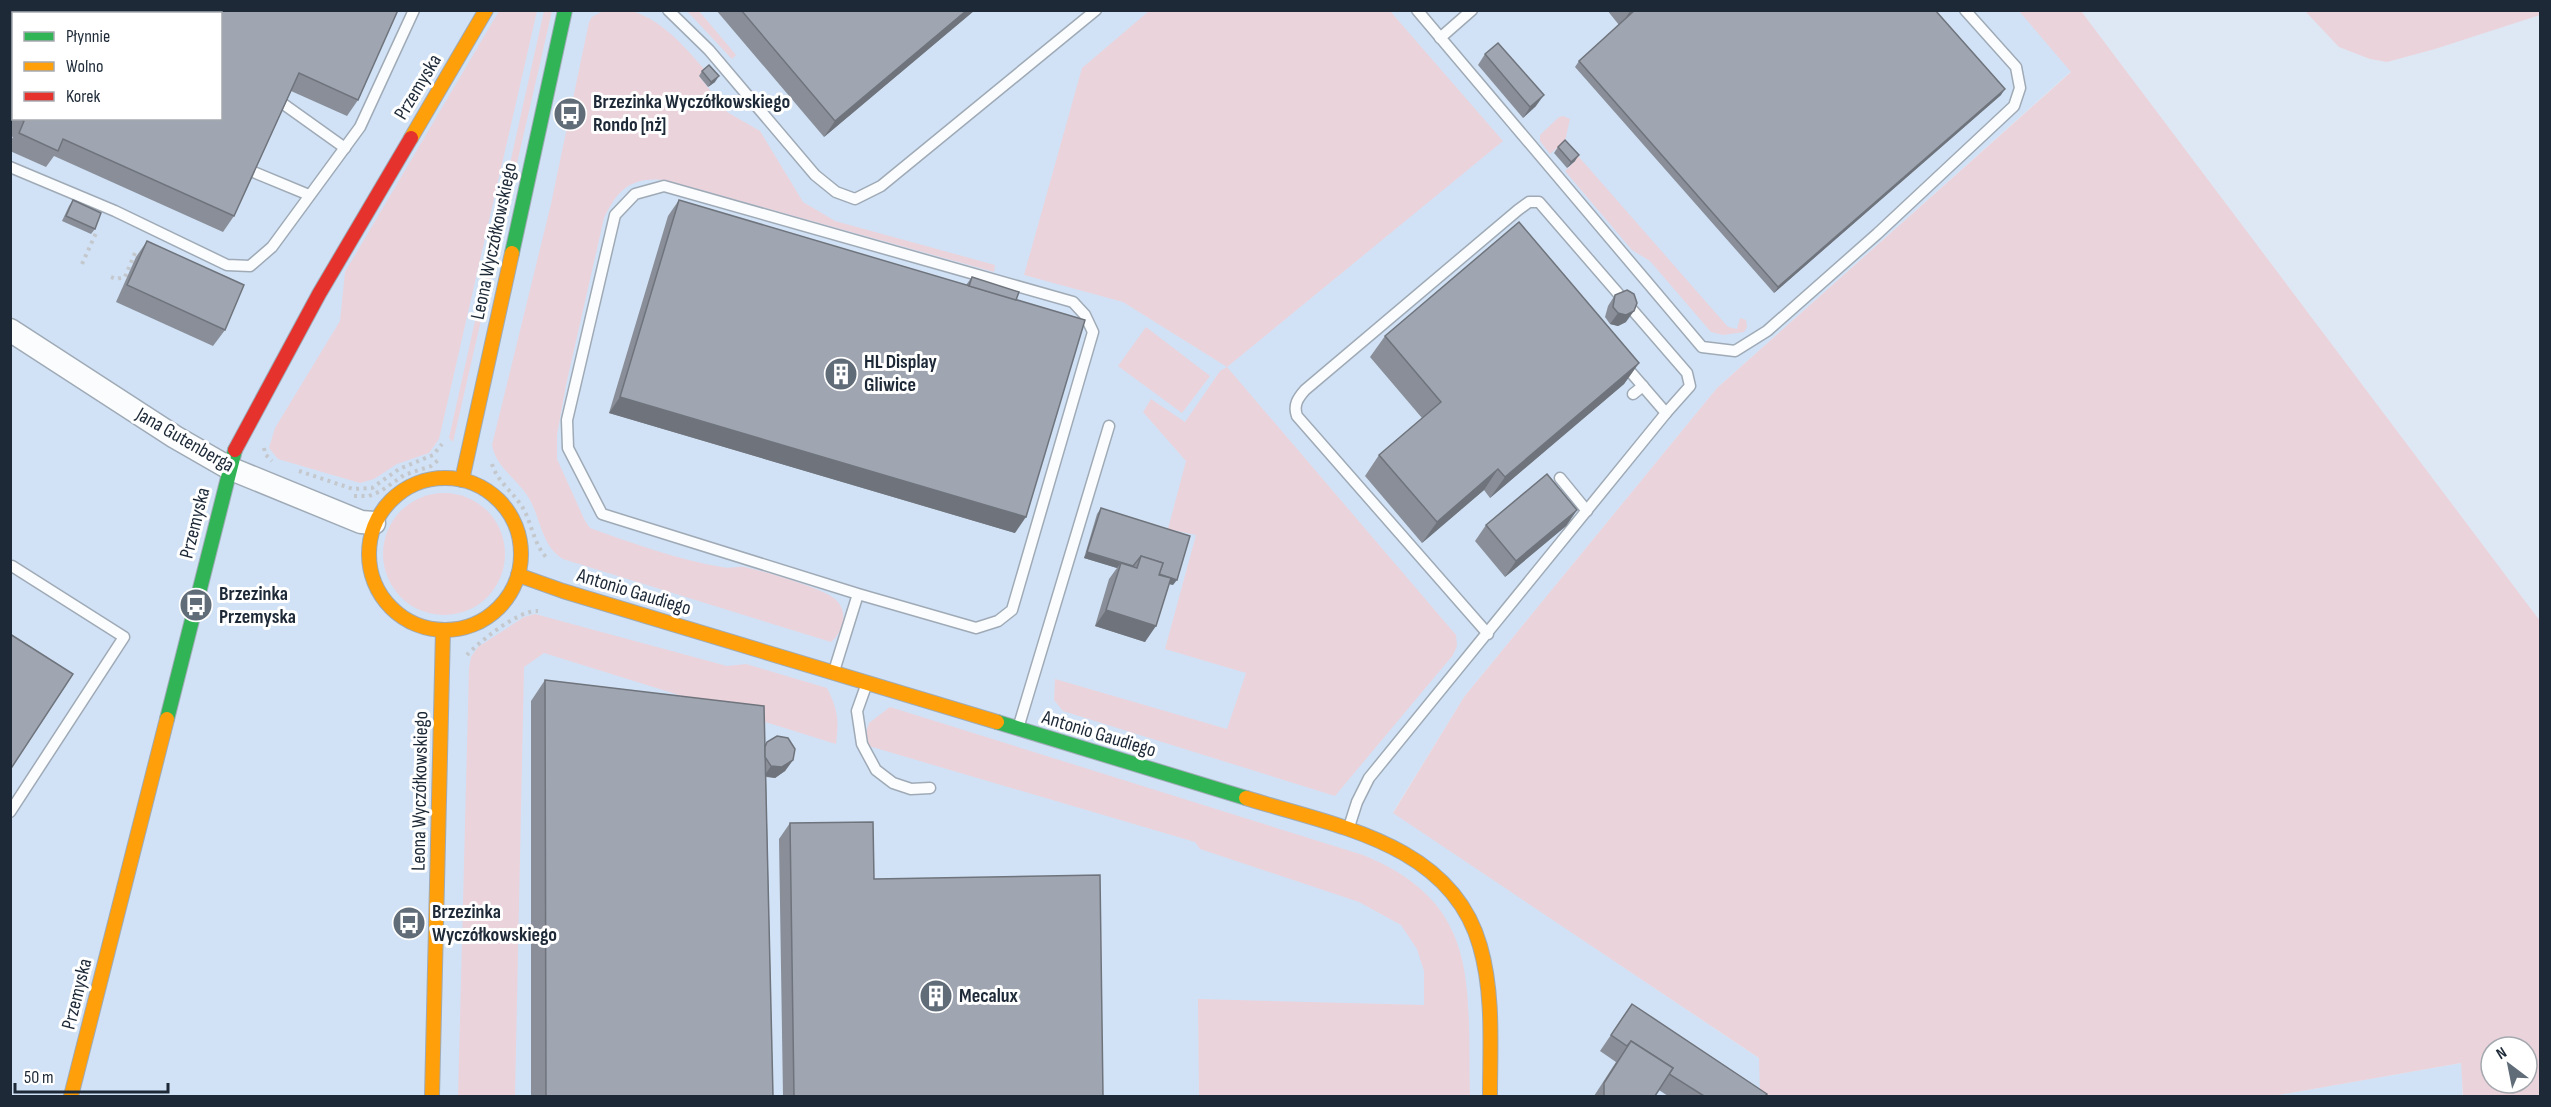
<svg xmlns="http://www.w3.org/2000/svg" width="2551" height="1107" font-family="'Sofia Sans Condensed',sans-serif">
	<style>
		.built { fill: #d1e2f6; fill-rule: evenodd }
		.green { fill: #ebd3db; fill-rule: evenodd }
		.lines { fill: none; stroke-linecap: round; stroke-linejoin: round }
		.lane-casing { stroke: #9faab6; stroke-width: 13 }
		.street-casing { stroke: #9faab6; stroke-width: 25 }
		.fast-casing { stroke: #9faab6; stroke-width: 16 }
		.slow-casing { stroke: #9faab6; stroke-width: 16 }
		.jam-casing { stroke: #9faab6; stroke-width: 16 }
		.path { stroke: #c4c8cd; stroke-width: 4; stroke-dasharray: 3 4.5; stroke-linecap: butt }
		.lane { stroke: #fafcfd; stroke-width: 10 }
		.street { stroke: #fafcfd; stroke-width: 22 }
		.fast { stroke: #30b455; stroke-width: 14 }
		.slow { stroke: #ff9f0a; stroke-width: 14 }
		.jam { stroke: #e5322d; stroke-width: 14 }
		.wall { fill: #898e98; fill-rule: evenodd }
		.shaded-wall { fill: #6f747c }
		.building { fill: #9fa5b1; stroke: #6f747c; stroke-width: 1.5 }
		.labels { text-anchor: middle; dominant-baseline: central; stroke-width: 6; stroke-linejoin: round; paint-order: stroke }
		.street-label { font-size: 20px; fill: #1d2937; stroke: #fff }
		.poi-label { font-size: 20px; font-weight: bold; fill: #1d2937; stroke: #fff; text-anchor: start }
	</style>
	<rect width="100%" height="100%" fill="#dee8f4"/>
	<g class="built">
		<path d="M2019,10L2071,71L1717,388L1464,697L1393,812L1760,1059V1096H11L10,11ZM14,14H220V118H14Z"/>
		<polygon points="2462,1063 2462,1096 2273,1096"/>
	</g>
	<g class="green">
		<polygon points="2540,10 2540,15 2435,49 2387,62 2370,59 2339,47 2305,11"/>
		<polygon points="499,11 537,11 439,439 429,453 397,464 374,479 360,483 278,459 269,448 275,428 340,321 345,272"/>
		<polygon points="544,11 552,11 453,442 449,438"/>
		<path d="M603,11C612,11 623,9 632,11C663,21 684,46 705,70L699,76L727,112L760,131L803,202L835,221L995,265L994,272L666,180C632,177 619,187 604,218L566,385L557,435V459L585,521L590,528C632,543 678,560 722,567C729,569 737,566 744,567C761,570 824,589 835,599C849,611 844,631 831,642L563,559C540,545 541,516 527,495C515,477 496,467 492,445L551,204L589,22L592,17Z"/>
		<polygon points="687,11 699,11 736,55 732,59"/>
		<polygon points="1149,11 1390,11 1503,141 1227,367 1456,635 1457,646 1453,655 1335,796 1063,711 1054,700 1055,679 1227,729 1246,673 1165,649 1196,535 1168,529 1186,461 1143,412 1151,399 1185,422 1220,371 1227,367 1123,302 1024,275 1082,68"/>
		<path d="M2019,11H2081L2540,621V1096H2463L2461,1063L2273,1096H1760L1759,1058L1393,813L1464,697L1717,388L2071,72ZM2491,1047H2527V1083H2491Z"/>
		<polygon points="1563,116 1570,119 1565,141 1728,327 1737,329 1740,318 1746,320 1747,327 1744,332 1723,335 1711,332 1650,261 1632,250 1565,171 1576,160 1562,144 1550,154 1540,141 1540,135 1559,117"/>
		<polygon points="1146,327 1210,376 1182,413 1118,366"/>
		<circle cx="444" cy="554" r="61"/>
		<path d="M535,614L727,666L746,664L827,688C838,710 839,720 836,744L544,653L524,667L515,1096H458L469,668L471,657L478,647L524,617Z"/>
		<path d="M890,707L1363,855C1483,904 1467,986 1470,1096H1199L1198,999L1424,1005V971L1417,949L1401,925L1359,902L1200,849L1195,842L862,744L869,723Z"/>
	</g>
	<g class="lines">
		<g class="lane-casing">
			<g id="lane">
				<polyline points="668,10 709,50 815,175 836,192 855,199 881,186 1096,10"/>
				<polyline points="1417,10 1702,347 1735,351 1767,331 1877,234 2014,106 2020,88 2016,67 1965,10"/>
				<polyline points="1440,38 1472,10"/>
				<polyline points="282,103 345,148"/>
				<polyline points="10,167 115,211 227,265 250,266 272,247 360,127 414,10"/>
				<polyline points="251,171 309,195"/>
				<polyline points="1622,362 1666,413"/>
				<polyline points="1633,394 1643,386"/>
				<polyline points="1560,478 1587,511"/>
				<polyline points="835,668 858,594 602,514 568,448 567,420 615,215 635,194 664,186 1073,302 1085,315 1093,332 1012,610 998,621 976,628 858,594"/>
				<polyline points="867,683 857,711 862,744 876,770 893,783 911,789 930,788"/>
				<polyline points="1019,725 1109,426"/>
				<polyline points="10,812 124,637 12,566"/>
				<path d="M1349,827L1357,802L1369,778L1666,413L1690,386L1687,373L1539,202H1529L1518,210L1305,390C1298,398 1293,405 1297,416L1488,634"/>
			</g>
		</g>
		<g class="street-casing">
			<polyline id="street" points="10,330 175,437 229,468 361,522 374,523"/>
		</g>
		<g class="fast-casing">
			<g id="fast">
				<polyline points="512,253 565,10"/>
				<polyline points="167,719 235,450"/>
				<polyline points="997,722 1246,798"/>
			</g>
		</g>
		<g class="slow-casing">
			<g id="slow">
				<polyline points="411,138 486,10"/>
				<circle cx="445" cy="554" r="76"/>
				<polyline points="462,480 512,253"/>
				<polyline points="518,575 563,591 997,722"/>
				<path d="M1246,798C1335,826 1451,843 1480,946C1494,994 1490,1047 1490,1096"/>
				<polyline points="71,1096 167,719"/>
				<polyline points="432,1096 443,630"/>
			</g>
		</g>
		<g class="jam-casing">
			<polyline id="jam" points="235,450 319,294 411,138"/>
		</g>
		<g class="path">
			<polyline points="82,264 96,233"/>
			<polyline points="111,277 116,279 125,277 135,253 141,256"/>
			<polyline points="264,448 265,454 272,461"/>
			<path d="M492,464C497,482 515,493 524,510C532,525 534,544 546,557"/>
			<polyline points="299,471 353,489 372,488 399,469 433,455 442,444"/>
			<polyline points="354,496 369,496 381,491 404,475 431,466 441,458"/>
			<path d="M467,655C481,640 519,610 538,611"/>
		</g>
		<use href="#lane" class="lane"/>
		<use href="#street" class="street"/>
		<use href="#fast" class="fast"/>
		<use href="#slow" class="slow"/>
		<use href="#jam" class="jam"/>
	</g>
	<g class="wall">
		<path d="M10,10H398L358,100L347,116L291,91L234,216L223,232L54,156L46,167L10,151V142L13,137L10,136ZM14,14L220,118H14Z"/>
		<polygon points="716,10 975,10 824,137"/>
		<polygon points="1607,10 1935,10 2001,95 1774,293 1575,67 1579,61 1619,25"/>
		<polygon points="1485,54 1536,106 1523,118 1478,65"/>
		<polygon points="702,71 715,82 708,87 699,76"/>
		<polygon points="1558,147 1575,161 1567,168 1554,153"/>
		<polygon points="73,200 95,229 91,234 62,221 69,206"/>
		<polygon points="679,200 966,285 972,277 1016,300 1015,533 609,413 668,216"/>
		<polygon points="147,241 225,330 213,346 116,302 136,257"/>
		<polygon points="1615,295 1626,322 1618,326 1610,324 1605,317 1608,306"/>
		<polygon points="1385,336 1639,363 1624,384 1490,498 1484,490 1422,543 1365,476 1379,455 1422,418 1370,357"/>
		<polygon points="1101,508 1173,585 1169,584 1145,642 1095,626 1109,579 1117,568 1084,558 1097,514"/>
		<polygon points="1577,510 1566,526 1505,577 1475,541 1486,525"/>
		<polygon points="545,680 765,744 767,742 793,760 785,771 775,778 766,777 773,1096 531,1096 531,701"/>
		<polygon points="790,823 874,879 1103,1096 783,1096 779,839"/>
		<polygon points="1632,1004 1765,1096 1668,1096 1659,1090 1655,1096 1594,1096 1616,1062 1600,1051"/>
	</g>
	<g class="shaded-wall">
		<polygon points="967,10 975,10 824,137 835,121"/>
		<polygon points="1631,10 1637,10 1620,26"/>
		<polygon points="719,76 715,82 708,87 711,82"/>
		<polygon points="2005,89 2001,95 1774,293 1778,287"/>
		<polygon points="1544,95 1536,106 1523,118 1530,107"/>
		<polygon points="1579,155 1575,161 1567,168 1571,162"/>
		<polygon points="1634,311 1626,322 1618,326 1610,324 1618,313"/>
		<polygon points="1639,363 1624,384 1490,498 1505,477"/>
		<polygon points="620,397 1026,517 1015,533 609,413"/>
		<polygon points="1498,469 1484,490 1422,543 1437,522"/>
		<polygon points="1577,510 1566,526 1505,577 1516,561"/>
		<polygon points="1087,552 1121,563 1117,568 1084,558"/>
		<polygon points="1137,568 1177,580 1173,585 1133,573"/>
		<polygon points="1106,610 1156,626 1145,642 1095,626"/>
		<polygon points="793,760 785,771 775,778 764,776 771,766"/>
	</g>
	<g class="building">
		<polygon points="10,10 398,10 358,100 299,73 234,216 63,139 58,151 19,133 24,121 19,118 220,118 220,14 14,14 14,116 10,115"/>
		<polygon points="741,10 967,10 835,121"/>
		<polygon points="1635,10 1935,10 2005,89 1778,287 1579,61"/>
		<polygon points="1498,43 1544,95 1530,107 1485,54"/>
		<polygon points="709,65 719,76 711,82 702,71"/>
		<polygon points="1565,140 1579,155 1571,162 1558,147"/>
		<polygon points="73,200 101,213 95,229 66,216"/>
		<polygon points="679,200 1085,320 1026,517 620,397"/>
		<polygon points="1519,222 1639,363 1505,477 1498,469 1437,522 1379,455 1441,402 1385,336"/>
		<polygon points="147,241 244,285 225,330 127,285"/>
		<polygon points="972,277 1019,292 1016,300 969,286"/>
		<polygon points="1627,290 1634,294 1637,303 1634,311 1626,315 1618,313 1613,307 1615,295"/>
		<polygon points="1547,474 1577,510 1516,561 1486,525"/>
		<polygon points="1101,508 1190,536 1177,580 1159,574 1163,563 1141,556 1133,566 1087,552"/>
		<polygon points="1141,556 1163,563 1159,575 1171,578 1156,626 1106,610 1121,563 1137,568"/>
		<polygon points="10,634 73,674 10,770"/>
		<polygon points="545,680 764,706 773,1096 546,1096"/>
		<polygon points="777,736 788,738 795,749 793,760 782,767 771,766 765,757 765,747 767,742"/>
		<polygon points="873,822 874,879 1100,875 1103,1096 794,1096 790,823"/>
		<polygon points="1632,1004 1767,1094 1765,1096 1704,1096 1669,1074 1673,1068 1631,1041 1627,1046 1611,1035"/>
		<polygon points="1631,1041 1673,1068 1655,1096 1604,1096 1604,1083"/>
	</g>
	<defs>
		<g id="bus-disc" transform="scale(1.725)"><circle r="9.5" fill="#616c79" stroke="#fff"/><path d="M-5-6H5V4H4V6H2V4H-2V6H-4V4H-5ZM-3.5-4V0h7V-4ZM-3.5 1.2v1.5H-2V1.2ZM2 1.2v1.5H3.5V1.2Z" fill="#fff"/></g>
		<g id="building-disc" transform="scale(1.725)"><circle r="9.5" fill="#616c79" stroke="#fff"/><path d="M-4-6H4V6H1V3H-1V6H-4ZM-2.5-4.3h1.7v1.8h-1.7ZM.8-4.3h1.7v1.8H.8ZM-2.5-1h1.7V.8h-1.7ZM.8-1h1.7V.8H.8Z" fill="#fff"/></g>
	</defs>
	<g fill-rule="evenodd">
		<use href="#bus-disc" x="570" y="114"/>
		<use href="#building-disc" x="841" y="374"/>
		<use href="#bus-disc" x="196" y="605"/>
		<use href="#bus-disc" x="409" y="923"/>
		<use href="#building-disc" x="936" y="996"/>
	</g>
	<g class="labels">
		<g class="street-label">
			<text transform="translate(418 87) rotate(-59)">Przemyska</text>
			<text transform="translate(494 241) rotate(-78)">Leona Wyczółkowskiego</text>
			<text transform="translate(185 440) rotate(30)">Jana Gutenberga</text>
			<text transform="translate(195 523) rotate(-76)">Przemyska</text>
			<text transform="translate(634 592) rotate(17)">Antonio Gaudiego</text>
			<text transform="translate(1099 734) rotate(17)">Antonio Gaudiego</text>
			<text transform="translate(420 791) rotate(-89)">Leona Wyczółkowskiego</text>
			<text transform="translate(77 994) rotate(-76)">Przemyska</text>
		</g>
		<g class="poi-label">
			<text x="593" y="102">Brzezinka Wyczółkowskiego<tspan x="593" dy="23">Rondo [nż]</tspan></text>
			<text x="864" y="362">HL Display<tspan x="864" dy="23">Gliwice</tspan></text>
			<text x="219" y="594">Brzezinka<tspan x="219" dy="23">Przemyska</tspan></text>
			<text x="432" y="912">Brzezinka<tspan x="432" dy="23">Wyczółkowskiego</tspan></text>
			<text x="959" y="996">Mecalux</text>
		</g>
	</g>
	<rect width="2551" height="1107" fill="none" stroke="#1d2937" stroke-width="24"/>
	<rect x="12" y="12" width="210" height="108" fill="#ffffff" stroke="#a5a9af" stroke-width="1.5"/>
	<rect x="24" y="32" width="30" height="9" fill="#30b455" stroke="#a5a9af" stroke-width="1.5"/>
	<text x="66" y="42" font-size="18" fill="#1d2937">Płynnie</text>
	<rect x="24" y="62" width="30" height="9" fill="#ff9f0a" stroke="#a5a9af" stroke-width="1.5"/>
	<text x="66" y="72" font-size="18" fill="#1d2937">Wolno</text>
	<rect x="24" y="92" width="30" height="9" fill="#e5322d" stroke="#a5a9af" stroke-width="1.5"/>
	<text x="66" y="102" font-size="18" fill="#1d2937">Korek</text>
	<g transform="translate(2509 1065) rotate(328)"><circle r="28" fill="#ffffff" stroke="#a5a9af" stroke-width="1.5"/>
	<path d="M0-4.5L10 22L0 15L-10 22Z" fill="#616c79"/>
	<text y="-9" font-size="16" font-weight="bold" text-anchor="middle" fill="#1d2937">N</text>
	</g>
	<path d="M15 1083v9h153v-9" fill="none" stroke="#1d2937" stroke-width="3"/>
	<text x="24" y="1083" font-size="18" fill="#1d2937" stroke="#ffffff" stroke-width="4.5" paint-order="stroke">50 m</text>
</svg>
